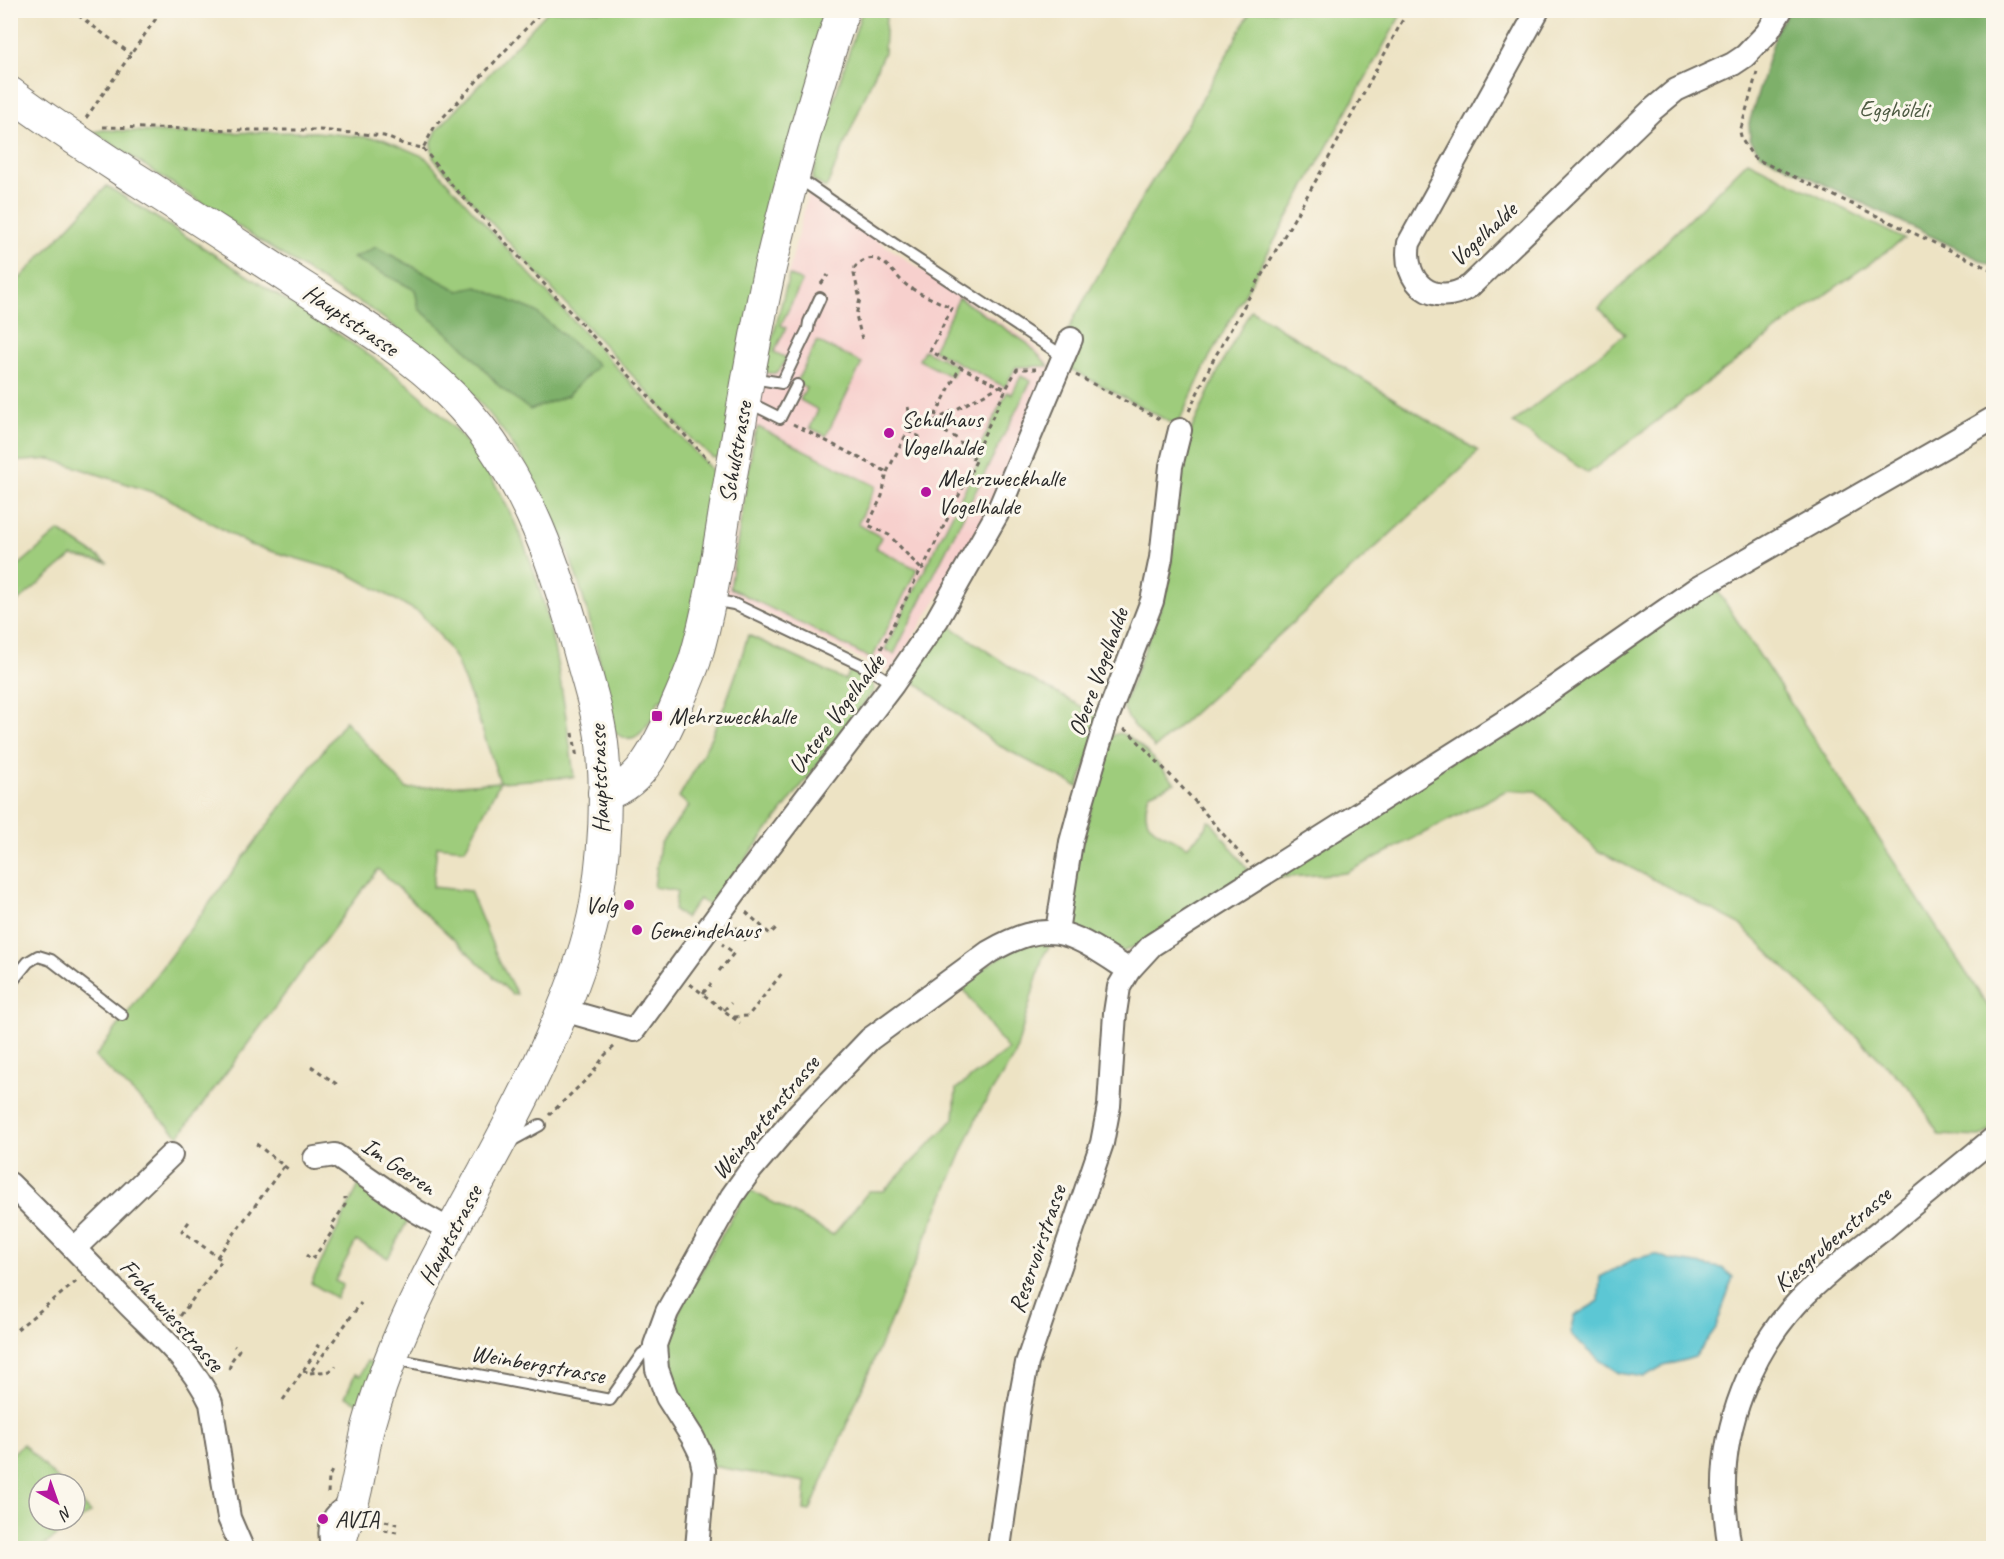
<svg xmlns="http://www.w3.org/2000/svg" width="2004" height="1559" font-family="Caveat,sans-serif">
	<style>
		.built { fill: #f7d0cd }
		.green { fill: #9ecc7b; stroke: #647c53; stroke-width: 1.5 }
		.forest { fill: #7eb06b; stroke: #546e4b; stroke-width: 1.5 }
		.water { fill: #5bc7d4; stroke: #437980; stroke-width: 1.5 }
		.lines { fill: none; stroke-linecap: round; stroke-linejoin: round }
		.lane-casing { stroke: #6f6b61; stroke-width: 14 }
		.street-casing { stroke: #6f6b61; stroke-width: 26 }
		.secondary-casing { stroke: #6f6b61; stroke-width: 34 }
		.path { stroke: #6f6b61; stroke-width: 3; stroke-dasharray: 4.5 4.5; stroke-linecap: butt }
		.lane { stroke: #fff; stroke-width: 10 }
		.street { stroke: #fff; stroke-width: 22 }
		.secondary { stroke: #fff; stroke-width: 32 }
		.poi-dot { fill: #b5179e; stroke: #fbf7ec; stroke-width: 2 }
		.labels { text-anchor: middle; dominant-baseline: central; stroke-width: 6; stroke-linejoin: round; paint-order: stroke }
		.park-label { font-size: 24px; fill: #4e5b43; stroke: #fbf7ec }
		.street-label { font-size: 24px; fill: #2b2b2b; stroke: #fbf7ec }
		.poi-label { font-size: 24px; fill: #2b2b2b; stroke: #fbf7ec; text-anchor: start }
	</style>
	<rect width="100%" height="100%" fill="#fbf7ec"/>
	<filter id="ink" filterUnits="userSpaceOnUse"><feTurbulence type="fractalNoise" baseFrequency=".0167" numOctaves="2"/><feDisplacementMap in="SourceGraphic" scale="12" xChannelSelector="R" yChannelSelector="G"/><feConvolveMatrix kernelMatrix="1 2 1 2 8 2 1 2 1" color-interpolation-filters="sRGB"/></filter>
	<filter id="wash" filterUnits="userSpaceOnUse"><feTurbulence type="fractalNoise" baseFrequency=".008" numOctaves="4" result="noise"/><feDisplacementMap in="SourceGraphic" scale="24" xChannelSelector="R" yChannelSelector="G"/><feGaussianBlur stdDeviation="1.35" result="paint"/><feColorMatrix in="noise" values="0 0 0 0 0 0 0 0 0 0 0 0 0 0 0 0 0 1.4 0 .05"/><feComposite in="paint" operator="in"/></filter>
	<g filter="url(#wash)">
		<rect width="100%" height="100%" fill="#ede3c4"/>
		<polygon class="built" points="808,194 1030,342 1051,365 990,515 893,669 887,670 877,666 729,595 726,591 764,371"/>
		<g class="green">
			<polygon points="548,11 834,11 722,457 713,458 697,443 696,444 513,247 433,158 431,144 437,130"/>
			<polygon points="862,11 889,11 886,16 884,52 826,188 812,180 825,128"/>
			<polygon points="1251,11 1403,11 1209,358 1177,426 1067,367 1068,331 1074,318 1146,191 1204,96"/>
			<path d="M103,130L177,133L316,132L383,139L425,157L528,272L708,466L720,480L696,617L665,701L660,699L653,711L655,713C644,731 634,749 613,731C588,576 541,434 409,338C388,322 366,303 341,293L93,132Z"/>
			<polygon points="1748,161 1904,239 1802,311 1588,473 1513,423 1625,334 1599,308"/>
			<path d="M107,186C164,223 222,259 279,296C353,343 430,389 481,462C544,554 561,669 574,777L500,782L465,849L437,846L433,887L470,891L499,961L517,994H512L378,869L179,1136L95,1057L345,721L407,789L500,782L473,703L455,658L438,633L420,613L347,573L250,545L164,496L51,459L11,462L10,289Z"/>
			<path d="M789,275L802,281L781,325L786,328L774,352L787,358C781,369 777,378 764,371Z"/>
			<polygon points="959,298 1027,343 1049,366 1016,367 1005,387 933,350"/>
			<polygon points="1251,310 1478,451 1466,465 1155,748 1129,720 1123,706 1163,601 1170,571 1176,501 1188,437 1222,363"/>
			<polygon points="817,341 862,363 826,436 810,428 818,410 800,400 806,388 796,383"/>
			<polygon points="924,350 957,366 952,377 919,360"/>
			<polygon points="1021,376 1031,381 894,654 885,649 979,461 974,458 1007,392 1012,394"/>
			<polygon points="758,427 876,486 858,524 881,537 876,548 917,569 872,659 730,588 754,436"/>
			<polygon points="59,531 108,563 72,556 11,607 11,572"/>
			<polygon points="1715,587 1993,1014 1993,1127 1981,1137 1939,1135 1913,1091 1738,923 1598,851 1536,791 1507,790 1346,873 1275,878"/>
			<polygon points="944,622 1021,674 1103,718 1078,787 996,744 907,676"/>
			<path d="M748,635L845,680L853,666L871,678L874,690L710,906L699,899L685,918L674,910L677,891L654,887L660,844L689,806L679,797C711,744 731,695 748,635Z"/>
			<path d="M1119,733C1138,737 1161,769 1175,783L1149,794C1136,835 1167,831 1187,847L1206,828L1208,821L1211,822L1250,872L1140,944L1122,952L1078,930L1070,920L1068,907L1073,874L1111,736Z"/>
			<polygon points="1054,940 1043,956 1015,1055 979,1112 810,1511 804,1510 806,1482 711,1466 668,1379 665,1348 681,1307 748,1189 833,1235 869,1191 884,1191 954,1119 956,1089 1008,1050 959,983 1018,946"/>
			<polygon points="360,1183 410,1216 388,1258 356,1241 335,1281 343,1285 336,1298 311,1283"/>
			<polygon points="367,1361 376,1365 362,1405 345,1397 355,1374 360,1376"/>
			<polygon points="23,1444 62,1484 39,1484 39,1520 75,1520 75,1497 90,1513 40,1548 11,1548 11,1455"/>
		</g>
		<g class="forest">
			<polygon points="1789,11 1993,11 1993,266 1761,154 1750,139 1749,123 1777,30"/>
			<polygon points="376,247 459,291 477,287 535,311 598,365 567,396 530,410 500,387 462,345 419,309 415,290 353,258"/>
		</g>
		<polygon class="water" points="1654,1254 1672,1260 1722,1268 1733,1277 1716,1328 1695,1357 1661,1367 1644,1377 1619,1373 1599,1360 1570,1334 1574,1316 1599,1301 1600,1277 1632,1260"/>
	</g>
	<g filter="url(#ink)">
		<g class="lines">
			<g class="lane-casing">
				<g id="lane">
					<polyline points="796,180 807,184 894,244 1063,356"/>
					<polyline points="752,378 782,383 808,329 809,322 820,298"/>
					<polyline points="747,404 754,405 780,418 797,385"/>
					<polyline points="712,600 734,604 870,669 893,684"/>
					<polyline points="10,984 28,962 38,956 51,960 122,1015"/>
					<polyline points="509,1142 540,1125"/>
					<polyline points="394,1359 610,1400 642,1354 655,1345"/>
					<path d="M331,1548L326,1545C321,1526 328,1509 346,1501"/>
				</g>
			</g>
			<g class="street-casing">
				<g id="street">
					<path d="M1538,10L1409,243C1402,283 1434,309 1470,286L1652,110L1676,90L1733,64L1745,56L1767,33L1781,10"/>
					<polyline points="1057,931 1071,842 1081,805 1107,718 1152,601 1161,558 1171,466 1180,430"/>
					<polyline points="563,1010 634,1030 749,873 893,684 937,620 997,514 1071,339"/>
					<polyline points="315,1158 335,1155 416,1211 451,1231"/>
					<path d="M10,1184C51,1224 90,1265 129,1305C159,1335 193,1364 211,1403L229,1518L242,1548"/>
					<polyline points="75,1248 171,1155"/>
					<path d="M697,1548L704,1470L700,1452L693,1438L667,1397L657,1369L655,1345L667,1312L732,1196L749,1172L800,1112L870,1039L989,952C1053,915 1072,934 1129,970"/>
					<polyline points="999,1548 1019,1406 1027,1363 1102,1143 1109,1106 1115,1013 1119,987 1129,970 1152,945 1518,713 1696,589 1994,418"/>
					<path d="M1730,1548C1727,1531 1725,1512 1724,1494C1722,1426 1751,1352 1798,1302C1823,1276 1852,1254 1881,1231C1918,1200 1956,1169 1994,1138"/>
				</g>
			</g>
			<g class="secondary-casing">
				<g id="secondary">
					<path d="M10,93C51,124 93,151 136,179C191,214 246,250 301,286C353,319 409,352 452,396C521,466 553,556 579,649C588,683 600,717 603,753C607,802 604,856 596,904C587,955 561,1017 539,1064C496,1159 437,1246 397,1343C386,1370 376,1398 368,1427C363,1450 360,1474 354,1497C349,1515 342,1530 339,1548"/>
					<path d="M604,793C638,789 658,746 671,718C679,699 688,680 695,660C714,596 721,529 733,464C744,400 755,336 769,272C790,184 814,96 843,10"/>
				</g>
			</g>
			<g class="path">
				<polyline points="71,10 131,54"/>
				<polyline points="1757,72 1740,132 1742,140 1754,158 1994,271"/>
				<polyline points="86,118 162,10"/>
				<polyline points="103,127 239,130 320,130 384,136 405,145 423,148 435,126 543,10"/>
				<polyline points="423,148 451,184 709,461"/>
				<polyline points="821,284 828,275"/>
				<path d="M862,339L856,315L860,299L854,274L855,267C880,243 892,276 909,287C922,295 938,301 952,308L930,351L960,367"/>
				<polyline points="1076,375 1163,421"/>
				<polyline points="908,407 912,423"/>
				<polyline points="1189,411 1212,362 1331,154 1408,10"/>
				<polyline points="934,421 1000,386"/>
				<polyline points="793,424 887,472"/>
				<polyline points="931,424 960,367 1006,389 1017,369 1036,369"/>
				<polyline points="908,431 922,438"/>
				<polyline points="921,569 923,568 976,461 972,460 1006,389"/>
				<polyline points="877,657 921,569 889,535 868,525 882,496 887,472 912,423 928,423 958,439 961,443 977,449"/>
				<polyline points="1124,729 1131,734 1192,798 1248,863"/>
				<polyline points="573,733 577,759"/>
				<polyline points="746,912 770,934 776,928"/>
				<polyline points="734,929 741,927 745,941"/>
				<polyline points="719,971 734,953 722,944"/>
				<polyline points="690,984 740,1023"/>
				<polyline points="703,993 711,984"/>
				<polyline points="724,1010 731,1003"/>
				<polyline points="734,1017 748,1016 783,972"/>
				<polyline points="311,1066 338,1085"/>
				<polyline points="549,1115 591,1075 605,1055 615,1046"/>
				<polyline points="284,1166 291,1171"/>
				<polyline points="306,1255 312,1260 334,1229 331,1226 345,1205 345,1197"/>
				<polyline points="217,1257 284,1166 255,1143"/>
				<polyline points="175,1323 222,1260 182,1231 191,1219"/>
				<polyline points="10,1335 77,1281"/>
				<polyline points="229,1369 232,1360 239,1350 234,1346"/>
				<polyline points="303,1371 308,1372 312,1370 361,1303"/>
				<polyline points="310,1373 330,1371 336,1366"/>
				<polyline points="283,1400 319,1347 315,1344"/>
				<polyline points="328,1493 329,1477 333,1468"/>
				<polyline points="385,1521 401,1525"/>
				<polyline points="384,1530 397,1532"/>
			</g>
			<use href="#lane" class="lane"/>
			<use href="#street" class="street"/>
			<use href="#secondary" class="secondary"/>
		</g>
	</g>
	<g class="poi-dot">
		<circle cx="889" cy="433" r="6"/>
		<circle cx="926" cy="492" r="6"/>
		<rect x="651" y="710" width="12" height="12" rx="3"/>
		<circle cx="629" cy="905" r="6"/>
		<circle cx="637" cy="930" r="6"/>
		<circle cx="323" cy="1519" r="6"/>
	</g>
	<g class="labels">
		<g class="park-label">
			<text x="1894" y="109">Egghölzli</text>
		</g>
		<g class="street-label">
			<text transform="translate(1483 234) rotate(-43)">Vogelhalde</text>
			<text transform="translate(351 320) rotate(34)">Hauptstrasse</text>
			<text transform="translate(735 452) rotate(-80)">Schulstrasse</text>
			<text transform="translate(1098 672) rotate(-70)">Obere Vogelhalde</text>
			<text transform="translate(836 714) rotate(-53)">Untere Vogelhalde</text>
			<text transform="translate(599 779) rotate(-92)">Hauptstrasse</text>
			<text transform="translate(765 1117) rotate(-50)">Weingartenstrasse</text>
			<text transform="translate(399 1166) rotate(34)">Im Geeren</text>
			<text transform="translate(450 1235) rotate(-62)">Hauptstrasse</text>
			<text transform="translate(1832 1239) rotate(-41)">Kiesgrubenstrasse</text>
			<text transform="translate(1037 1249) rotate(-71)">Reservoirstrasse</text>
			<text transform="translate(172 1315) rotate(48)">Frohnwiesstrasse</text>
			<text transform="translate(538 1364) rotate(10)">Weinbergstrasse</text>
		</g>
		<g class="poi-label">
			<text x="901" y="419">Schulhaus<tspan x="901" dy="28">Vogelhalde</tspan></text>
			<text x="938" y="478">Mehrzweckhalle<tspan x="938" dy="28">Vogelhalde</tspan></text>
			<text x="669" y="716">Mehrzweckhalle</text>
			<text x="617" y="905" text-anchor="end">Volg</text>
			<text x="649" y="930">Gemeindehaus</text>
			<text x="335" y="1519">AVIA</text>
		</g>
	</g>
	<rect width="2004" height="1559" fill="none" stroke="#fbf7ec" stroke-width="36"/>
	<g transform="translate(57 1502) rotate(140)"><circle r="28" fill="#fbf7ec" stroke="#a8a59f" stroke-width="1.5"/>
	<path d="M0-4.5L10 22L0 15L-10 22Z" fill="#b5179e"/>
	<text y="-9" font-size="16" font-weight="bold" text-anchor="middle" fill="#2b2b2b">N</text>
	</g>
</svg>
